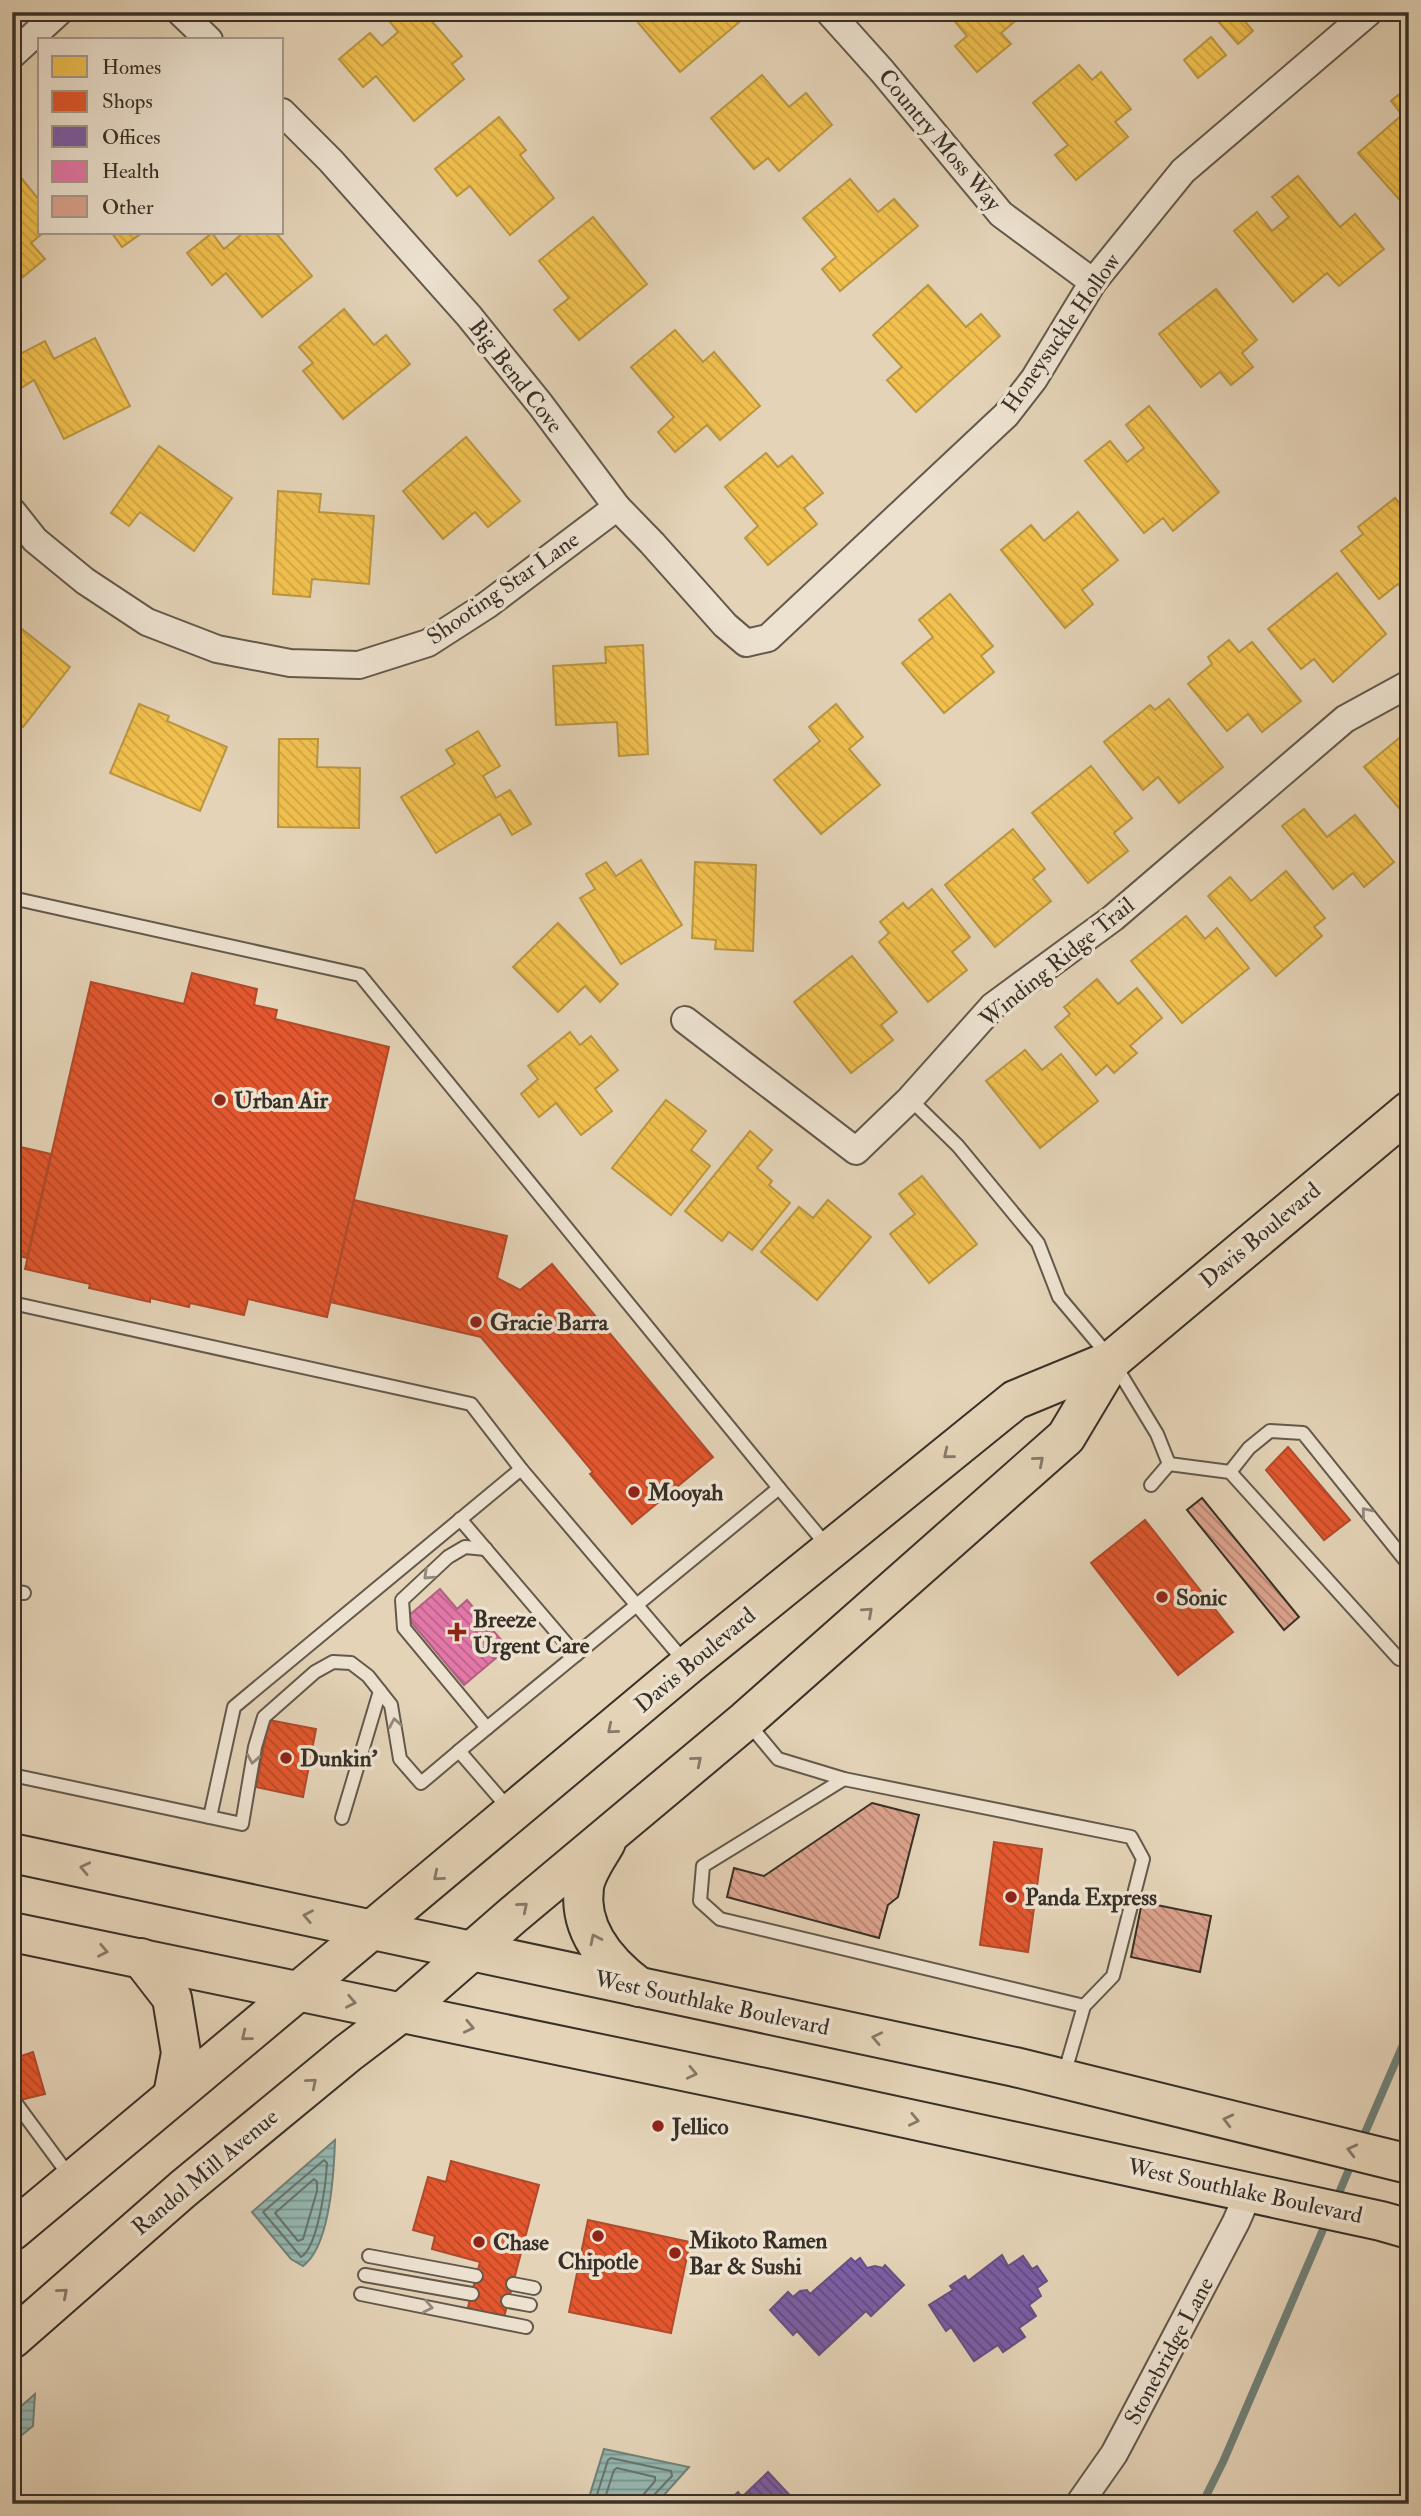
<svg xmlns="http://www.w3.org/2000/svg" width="1421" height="2516" font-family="'IM FELL Double Pica',serif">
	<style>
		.water { fill: url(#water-rules); stroke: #708179; stroke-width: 2 }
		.homes { fill: url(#homes-back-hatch); stroke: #ba9642; stroke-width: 2 }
		.shops { fill: url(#shops-back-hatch); stroke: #b04b2c; stroke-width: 2 }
		.offices { fill: url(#offices-back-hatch); stroke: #675081; stroke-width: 2 }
		.health { fill: url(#health-back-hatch); stroke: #b06281; stroke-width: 2 }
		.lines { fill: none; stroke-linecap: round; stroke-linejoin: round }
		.shore { stroke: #66746c; stroke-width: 2 }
		.stream { stroke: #708179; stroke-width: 8 }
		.building { fill: url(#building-back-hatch); stroke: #383027; stroke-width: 2 }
		.service-casing { stroke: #63594b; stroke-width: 16 }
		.minor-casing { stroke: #63594b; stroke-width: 30 }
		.primary-casing { stroke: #383027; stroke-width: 42 }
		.service { stroke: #ede2d0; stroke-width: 12 }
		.minor { stroke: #ede2d0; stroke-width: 26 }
		.primary { stroke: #e4d3b7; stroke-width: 38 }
		.oneway { stroke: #857968 }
		.oneway2 { stroke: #92897c }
		.poi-dot { fill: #8f2418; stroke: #ede2d0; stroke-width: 2.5 }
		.labels { text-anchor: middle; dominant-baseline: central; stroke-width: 7; stroke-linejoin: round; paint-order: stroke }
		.street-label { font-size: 23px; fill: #383027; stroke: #ede2d0 }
		.poi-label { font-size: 23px; font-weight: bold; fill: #383027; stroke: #ede2d0; text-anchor: start }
	</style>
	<defs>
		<pattern id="water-rules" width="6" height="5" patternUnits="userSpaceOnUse" patternTransform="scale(1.75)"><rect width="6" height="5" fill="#95b7b0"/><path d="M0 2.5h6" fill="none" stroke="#7b958f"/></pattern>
		<pattern id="homes-back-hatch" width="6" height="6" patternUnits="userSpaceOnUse" patternTransform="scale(1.75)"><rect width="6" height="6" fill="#f2c14e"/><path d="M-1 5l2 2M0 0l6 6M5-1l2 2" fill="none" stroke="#d0a644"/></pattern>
		<pattern id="shops-back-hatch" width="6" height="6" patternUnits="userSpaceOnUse" patternTransform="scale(1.75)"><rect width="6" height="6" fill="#e4572e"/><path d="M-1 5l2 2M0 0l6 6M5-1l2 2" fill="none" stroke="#ba4827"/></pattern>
		<pattern id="offices-back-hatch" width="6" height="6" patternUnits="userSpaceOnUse" patternTransform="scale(1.75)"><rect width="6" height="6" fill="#7b5ea7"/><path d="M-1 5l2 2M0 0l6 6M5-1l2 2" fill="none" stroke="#604a80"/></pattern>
		<pattern id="health-back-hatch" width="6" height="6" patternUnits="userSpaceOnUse" patternTransform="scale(1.75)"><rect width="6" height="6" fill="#e377a8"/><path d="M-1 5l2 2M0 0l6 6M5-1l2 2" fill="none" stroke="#b96289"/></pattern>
		<pattern id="building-back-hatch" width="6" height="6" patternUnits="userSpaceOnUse" patternTransform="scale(1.75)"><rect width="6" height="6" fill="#dca28c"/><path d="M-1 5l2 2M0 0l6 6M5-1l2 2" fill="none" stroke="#b38472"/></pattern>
	</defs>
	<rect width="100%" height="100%" fill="#e4d3b7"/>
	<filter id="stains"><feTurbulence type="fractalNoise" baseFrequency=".00286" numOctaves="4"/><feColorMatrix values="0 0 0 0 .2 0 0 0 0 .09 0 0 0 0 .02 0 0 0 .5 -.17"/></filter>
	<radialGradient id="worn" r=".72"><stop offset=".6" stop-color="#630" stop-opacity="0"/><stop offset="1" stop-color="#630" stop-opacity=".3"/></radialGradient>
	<g class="water">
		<path d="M335,2140C334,2172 330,2246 303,2266L291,2259L252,2212Z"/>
		<polygon points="35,2394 33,2426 12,2443 12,2414"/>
		<polygon points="604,2449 689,2467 656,2504 587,2504"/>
	</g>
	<g class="homes">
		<polygon points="393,12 424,12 462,56 452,64 464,79 414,121 376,76 363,87 339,59 370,33 382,46 398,32 387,18"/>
		<polygon points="629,12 737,12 743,19 680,72"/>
		<polygon points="947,12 1026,12 1001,33 1011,44 977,72 955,46 967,36"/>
		<polygon points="1210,12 1249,12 1242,18 1253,31 1238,44"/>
		<polygon points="1211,37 1226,55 1198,78 1184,60"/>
		<polygon points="1079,65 1092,80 1101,72 1131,109 1115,122 1128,137 1076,180 1055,155 1068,145 1033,103"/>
		<polygon points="762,75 789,107 806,93 832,125 779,171 768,158 754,169 711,118"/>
		<polygon points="1409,86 1409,203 1405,206 1358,153 1402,115 1391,101"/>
		<polygon points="499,117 526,150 520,155 554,198 510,235 470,186 457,196 435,169"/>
		<polygon points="18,174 40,201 40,233 43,233 31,243 45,259 12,286 12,179"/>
		<polygon points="1298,176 1340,227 1355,214 1384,249 1339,286 1327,273 1293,302 1234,231 1257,212 1272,231 1289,217 1272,197"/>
		<polygon points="850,179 878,212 894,199 918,226 840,291 822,269 836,257 803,218"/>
		<polygon points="593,217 647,284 579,340 554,310 569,298 539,261"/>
		<polygon points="112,233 142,233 122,247"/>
		<polygon points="212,233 224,249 243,233 276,233 312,276 262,317 226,273 212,285 187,253"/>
		<polygon points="928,285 966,327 981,314 1000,336 916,412 887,380 902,367 873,335"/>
		<polygon points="1216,289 1257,340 1242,353 1253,367 1231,385 1220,372 1201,387 1159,334"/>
		<polygon points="344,309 374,345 386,335 410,364 343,419 303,371 313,363 299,347"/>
		<polygon points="675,330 703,362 714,352 760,406 720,440 707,425 675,452 658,432 674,417 631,367"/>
		<polygon points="95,338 130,406 64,439 34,380 21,388 12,371 12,358 45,341 54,359"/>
		<polygon points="1149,406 1219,492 1173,531 1163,518 1144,533 1085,461 1110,441 1127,462 1144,448 1126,425"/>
		<polygon points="466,437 520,501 488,527 475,512 443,539 403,491"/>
		<polygon points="159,446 232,498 194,551 140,512 129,526 111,513"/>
		<polygon points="766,453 778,467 792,456 823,493 804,508 817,524 768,565 745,538 758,526 725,487"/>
		<polygon points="278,491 321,494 319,512 374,516 369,584 312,579 310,597 273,594"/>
		<polygon points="1395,498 1409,515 1409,598 1398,584 1379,599 1341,551 1363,534 1358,527"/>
		<polygon points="1078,512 1118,560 1082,590 1093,604 1065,628 1001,550 1031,525 1044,541"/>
		<polygon points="1337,573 1386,634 1333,682 1314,659 1301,669 1268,629"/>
		<polygon points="950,594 993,646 981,656 994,672 944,713 902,663 933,637 919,620"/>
		<polygon points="18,626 70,667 23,727 12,718 12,633"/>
		<polygon points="1229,640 1239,652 1252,642 1301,701 1262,732 1248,714 1227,731 1188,684 1212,664 1208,657"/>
		<polygon points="643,645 648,754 619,756 617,722 556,725 553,666 606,663 605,647"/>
		<polygon points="1169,699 1223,767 1179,803 1158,777 1143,790 1104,742 1150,705 1155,710"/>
		<polygon points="139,704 169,716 167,721 227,747 200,811 110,773"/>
		<polygon points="836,704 863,737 849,749 880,785 821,834 774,780 820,741 809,727"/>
		<polygon points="478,731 500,766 483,776 496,798 510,790 531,824 512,835 500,814 436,853 401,797 455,764 446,750"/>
		<polygon points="1404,734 1409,739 1409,820 1364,767"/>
		<polygon points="279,739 318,739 317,767 360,768 359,828 278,827"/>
		<polygon points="1091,766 1132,818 1114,833 1128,851 1088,883 1032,813"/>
		<polygon points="1304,809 1327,837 1355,815 1394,862 1364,887 1353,873 1333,889 1282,826"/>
		<polygon points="1013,829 1045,869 1033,879 1051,901 995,947 945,885"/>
		<polygon points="641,860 682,925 621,964 580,898 595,889 586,874 606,862 616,876"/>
		<polygon points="695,862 756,865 753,951 715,949 716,940 692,938"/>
		<polygon points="1286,871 1325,918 1314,927 1322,936 1276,976 1208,896 1230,877 1251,901"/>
		<polygon points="932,889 970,937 952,952 967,970 928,1002 879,942 889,933 880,922 903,903 908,909"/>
		<polygon points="1186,916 1205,939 1217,928 1249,968 1182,1023 1131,961"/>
		<polygon points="558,923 618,984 600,1002 585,986 558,1012 513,967"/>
		<polygon points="852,956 897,1012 881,1025 893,1040 851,1073 794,1002"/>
		<polygon points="1097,979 1118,1004 1137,988 1162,1018 1130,1046 1137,1053 1114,1073 1107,1065 1096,1075 1055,1027 1070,1014 1064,1007"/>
		<polygon points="570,1032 580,1045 591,1036 618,1070 595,1089 612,1111 581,1135 556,1103 539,1117 521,1094 538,1079 528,1066"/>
		<polygon points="1025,1050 1042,1070 1061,1054 1098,1101 1040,1148 986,1081"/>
		<polygon points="666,1100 706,1131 691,1150 710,1166 671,1215 612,1168"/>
		<polygon points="750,1131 772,1150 757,1168 772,1181 769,1185 790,1203 752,1250 729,1232 722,1241 685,1211"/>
		<polygon points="922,1176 977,1244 929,1283 890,1234 915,1214 899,1194"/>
		<polygon points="828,1200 871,1237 817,1300 761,1252 799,1207 813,1218"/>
	</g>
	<g class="shops">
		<polygon points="192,973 257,989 254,1005 277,1010 275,1019 389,1047 327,1317 248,1299 244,1315 190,1303 189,1307 150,1298 150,1302 89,1288 90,1284 25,1269 91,982 184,1004"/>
		<polygon points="12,1145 51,1154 27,1258 12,1254"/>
		<polygon points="354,1200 507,1236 497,1278 520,1290 552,1264 713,1457 632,1524 590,1474 593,1472 481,1337 330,1302"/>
		<polygon points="1288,1447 1350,1520 1324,1540 1266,1470"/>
		<polygon points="1145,1520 1233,1632 1178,1675 1091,1563"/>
		<polygon points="269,1720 316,1729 303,1797 256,1787"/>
		<polygon points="994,1842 1042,1849 1028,1952 980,1945"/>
		<polygon points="33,2052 45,2094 12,2102 12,2059"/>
		<polygon points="451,2161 539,2185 503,2321 467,2311 480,2262 432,2249 435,2236 413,2230 428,2177 446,2182"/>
		<polygon points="588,2220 690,2242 671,2333 569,2312"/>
	</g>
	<g class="offices">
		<polygon points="1002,2255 1008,2266 1023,2256 1032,2269 1037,2266 1047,2281 1037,2288 1041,2296 1029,2305 1036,2316 1019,2328 1025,2337 1003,2352 998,2345 974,2361 951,2327 946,2331 929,2305 953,2290 950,2286 965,2276 968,2281"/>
		<polygon points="851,2258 855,2262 860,2258 867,2268 875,2266 883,2268 885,2265 904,2285 871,2316 866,2311 819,2355 797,2331 793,2335 770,2310 788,2292 793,2297 800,2291 807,2290 810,2294"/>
		<polygon points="768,2472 798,2504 726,2504 738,2492 742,2497"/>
	</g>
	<polygon class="health" points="440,1589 457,1609 467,1600 508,1648 464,1685 407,1617"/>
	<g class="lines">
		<g class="shore">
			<path d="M324,2160L327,2163C326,2183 318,2247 301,2257L263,2212Z"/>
			<polygon points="314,2179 317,2182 317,2191 303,2239 298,2241 275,2213"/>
			<polyline points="594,2504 608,2460 611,2458 671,2471 672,2476 652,2497 651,2504"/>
			<polyline points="603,2504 614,2470 617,2468 655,2477 655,2481 644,2494 642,2504"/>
		</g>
		<g class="stream">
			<polyline points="1361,2142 1402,2047 1409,2043"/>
			<polyline points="1336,2200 1353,2160"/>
			<polyline points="1202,2504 1223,2462 1328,2218"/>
		</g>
	</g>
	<g class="building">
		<polygon points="1202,1498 1299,1617 1284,1630 1187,1510"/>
		<polygon points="872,1803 919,1815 898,1897 888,1905 879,1938 727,1897 734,1868 764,1876"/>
		<polygon points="1142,1902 1211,1916 1200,1972 1131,1957"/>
	</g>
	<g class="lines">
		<g class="service-casing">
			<g id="service">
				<polyline points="12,898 360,975 779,1488 459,1751"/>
				<polyline points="910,1099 958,1146 1038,1243 1059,1297 1112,1360 1157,1434 1169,1464 1151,1485"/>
				<polyline points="12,1303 471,1404 521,1469 685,1662"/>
				<polyline points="1169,1464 1230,1472 1399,1659 1409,1651"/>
				<polyline points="1230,1472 1249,1448 1270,1431 1303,1433 1409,1565"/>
				<polyline points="779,1488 828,1547"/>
				<polyline points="460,1519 576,1655"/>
				<polyline points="486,1549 465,1547 448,1557 402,1600 404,1628 487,1728"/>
				<polyline points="12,1591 24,1593"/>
				<polyline points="748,1723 778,1759 844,1779 1131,1837 1143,1859 1113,1976 1084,2006 1064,2075"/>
				<polyline points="12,1775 242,1824 255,1747 264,1717 315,1672 333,1662 351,1663 368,1676 391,1705 400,1759 421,1783 459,1751 510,1810"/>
				<polyline points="844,1779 703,1866 700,1901 720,1919 1084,2006"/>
				<polyline points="210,1817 234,1707 521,1469"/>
				<polyline points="342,1818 380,1691"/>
				<polyline points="15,2102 71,2178"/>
				<polyline points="369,2256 476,2276"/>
				<polyline points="365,2275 472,2294"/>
				<polyline points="513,2284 534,2288"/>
				<polyline points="361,2294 526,2327"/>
				<polyline points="508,2301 530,2305"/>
			</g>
		</g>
		<g class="minor-casing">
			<g id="minor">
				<polyline points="180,12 209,40"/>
				<polyline points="829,12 882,71 1001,214 1093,282"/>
				<polyline points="12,55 59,12"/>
				<polyline points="282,112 331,161 469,316 540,404 617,507 652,543 725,625 746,643 768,638 1006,415 1034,379 1093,282 1183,171 1369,12"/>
				<polyline points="12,511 35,540 85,581 147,622 217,649 290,663 359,665 428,643 487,605 617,507"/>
				<polyline points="685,1020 856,1151 910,1099 993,1006 1113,918 1345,719 1409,684"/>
				<polyline points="1079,2504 1114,2454 1131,2422 1236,2222 1249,2192"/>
			</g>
		</g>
		<g class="primary-casing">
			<g id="primary">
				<path d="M606,1842C599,1855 586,1872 584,1887C578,1930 607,1963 639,1987"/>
				<polyline points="12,1853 1015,2067 1409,2164"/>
				<polyline points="12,1932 808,2097 1381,2221 1409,2229"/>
				<polyline points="141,1958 172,1998 181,2053 173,2095"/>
				<polyline points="12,2231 688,1665 1015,1400 1112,1360 1409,1111"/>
				<polyline points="12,2339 183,2189 348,2053 402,2012 512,1916 746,1720 1066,1437 1112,1360"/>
			</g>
		</g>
		<use href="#service" class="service"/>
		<use href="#minor" class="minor"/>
		<use href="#primary" class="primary"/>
	</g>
	<defs><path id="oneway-chevron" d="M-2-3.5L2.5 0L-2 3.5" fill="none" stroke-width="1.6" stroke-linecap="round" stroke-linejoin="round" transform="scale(1.75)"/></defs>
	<g class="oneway">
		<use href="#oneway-chevron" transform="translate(948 1454) rotate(141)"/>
		<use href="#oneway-chevron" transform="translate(1039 1461) rotate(-41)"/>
		<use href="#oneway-chevron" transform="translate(868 1612) rotate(-42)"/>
		<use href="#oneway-chevron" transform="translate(612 1729) rotate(140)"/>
		<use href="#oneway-chevron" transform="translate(697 1761) rotate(-40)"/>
		<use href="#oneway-chevron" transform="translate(85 1868) rotate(-168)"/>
		<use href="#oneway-chevron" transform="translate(438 1876) rotate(140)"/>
		<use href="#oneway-chevron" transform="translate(523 1907) rotate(-40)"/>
		<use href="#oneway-chevron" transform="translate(308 1916) rotate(-169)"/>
		<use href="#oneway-chevron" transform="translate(595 1939) rotate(-116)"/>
		<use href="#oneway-chevron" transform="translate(103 1951) rotate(11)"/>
		<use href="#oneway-chevron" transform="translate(351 2002) rotate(11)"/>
		<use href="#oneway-chevron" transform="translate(469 2027) rotate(12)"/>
		<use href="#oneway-chevron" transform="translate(246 2036) rotate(141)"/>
		<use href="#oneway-chevron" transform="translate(877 2038) rotate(-168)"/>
		<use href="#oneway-chevron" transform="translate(692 2073) rotate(12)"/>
		<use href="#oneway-chevron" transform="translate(312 2083) rotate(-40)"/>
		<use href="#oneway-chevron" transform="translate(914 2120) rotate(12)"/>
		<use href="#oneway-chevron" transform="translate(1228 2120) rotate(-166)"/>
		<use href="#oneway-chevron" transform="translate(1352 2150) rotate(-166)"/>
		<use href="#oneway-chevron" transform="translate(63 2293) rotate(-41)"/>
	</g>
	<g class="oneway2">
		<use href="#oneway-chevron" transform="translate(1366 1512) rotate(-129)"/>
		<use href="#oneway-chevron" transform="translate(428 1575) rotate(137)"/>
		<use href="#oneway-chevron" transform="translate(395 1723) rotate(-100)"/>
		<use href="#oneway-chevron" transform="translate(253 1759) rotate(100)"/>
		<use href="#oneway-chevron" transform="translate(428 2307) rotate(11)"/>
	</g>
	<g class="poi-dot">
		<circle cx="220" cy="1100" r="7"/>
		<circle cx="476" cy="1322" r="7"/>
		<circle cx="634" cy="1492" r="7"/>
		<circle cx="1162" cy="1597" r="7"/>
		<path d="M453.5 1621.5h7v7h7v7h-7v7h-7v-7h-7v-7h7z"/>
		<circle cx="286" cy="1758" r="7"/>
		<circle cx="1011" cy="1897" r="7"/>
		<circle cx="658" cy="2126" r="7"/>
		<circle cx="598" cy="2236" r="7"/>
		<circle cx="479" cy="2242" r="7"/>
		<circle cx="675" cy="2253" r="7"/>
	</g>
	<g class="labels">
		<g class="street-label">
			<text transform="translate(940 140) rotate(50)">Country Moss Way</text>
			<text transform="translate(1061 333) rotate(-55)">Honeysuckle Hollow</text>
			<text transform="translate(516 376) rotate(52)">Big Bend Cove</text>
			<text transform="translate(503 588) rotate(-35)">Shooting Star Lane</text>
			<text transform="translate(1057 962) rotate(-39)">Winding Ridge Trail</text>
			<text transform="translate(1260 1235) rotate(-40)">Davis Boulevard</text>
			<text transform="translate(695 1660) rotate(-40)">Davis Boulevard</text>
			<text transform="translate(712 2003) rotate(12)">West Southlake Boulevard</text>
			<text transform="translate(205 2172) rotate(-40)">Randol Mill Avenue</text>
			<text transform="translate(1245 2191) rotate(12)">West Southlake Boulevard</text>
			<text transform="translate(1169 2351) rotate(-62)">Stonebridge Lane</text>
		</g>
		<g class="poi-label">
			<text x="234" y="1100">Urban Air</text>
			<text x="490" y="1322">Gracie Barra</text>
			<text x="648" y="1492">Mooyah</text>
			<text x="1176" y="1597">Sonic</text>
			<text x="473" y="1619">Breeze<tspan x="473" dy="26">Urgent Care</tspan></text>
			<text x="300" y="1758">Dunkin'</text>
			<text x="1025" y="1897">Panda Express</text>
			<text x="672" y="2126">Jellico</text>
			<text x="689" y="2240">Mikoto Ramen<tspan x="689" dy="26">Bar &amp; Sushi</tspan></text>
			<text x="493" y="2242">Chase</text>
			<text x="598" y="2261" text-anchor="middle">Chipotle</text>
		</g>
	</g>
	<rect width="1421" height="2516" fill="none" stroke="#e4d3b7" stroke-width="42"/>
	<rect x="14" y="14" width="1393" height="2488" fill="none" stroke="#383027" stroke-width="3.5"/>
	<rect x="21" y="21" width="1379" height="2474" fill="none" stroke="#383027" stroke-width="2"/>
	<rect x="38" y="38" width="245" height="196" fill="#ede2d0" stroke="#a59b8c" stroke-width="2"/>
	<rect x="52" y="56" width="35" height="21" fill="#f2c14e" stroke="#a59b8c" stroke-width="2"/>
	<text x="102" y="74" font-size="21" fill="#383027">Homes</text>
	<rect x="52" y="91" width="35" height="21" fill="#e4572e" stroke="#a59b8c" stroke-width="2"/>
	<text x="102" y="108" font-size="21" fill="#383027">Shops</text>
	<rect x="52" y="126" width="35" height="21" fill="#7b5ea7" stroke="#a59b8c" stroke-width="2"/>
	<text x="102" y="144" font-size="21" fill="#383027">Offices</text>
	<rect x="52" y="161" width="35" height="21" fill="#e377a8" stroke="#a59b8c" stroke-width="2"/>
	<text x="102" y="178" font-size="21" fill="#383027">Health</text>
	<rect x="52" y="196" width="35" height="21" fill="#dca28c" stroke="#a59b8c" stroke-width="2"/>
	<text x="102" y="214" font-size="21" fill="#383027">Other</text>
	<rect width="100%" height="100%" filter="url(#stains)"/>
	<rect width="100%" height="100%" fill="url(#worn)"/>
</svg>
